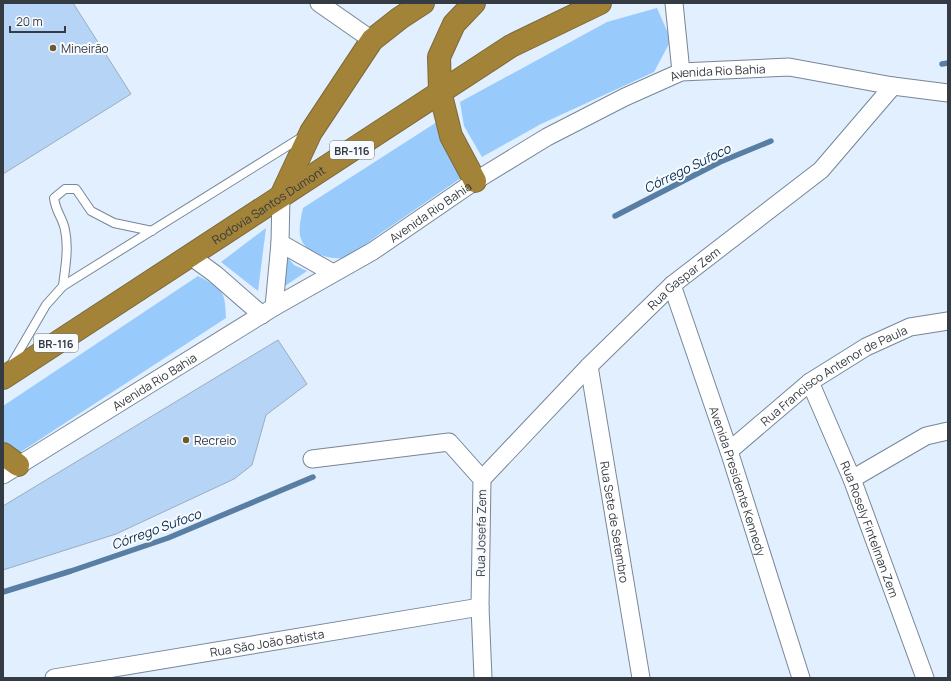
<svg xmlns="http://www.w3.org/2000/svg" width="951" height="681" font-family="Manrope,sans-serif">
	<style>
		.green { fill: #99cafc }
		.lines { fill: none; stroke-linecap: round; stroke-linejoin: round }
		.stream { stroke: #587ea3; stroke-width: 5.5 }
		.building { fill: #b6d5f6; stroke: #9bacbe }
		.lane-casing { stroke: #778798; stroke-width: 10 }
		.street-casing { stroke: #778798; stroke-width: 19 }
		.highway-casing { stroke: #7c6a3b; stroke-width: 24 }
		.lane { stroke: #fff; stroke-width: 8 }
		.street { stroke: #fff; stroke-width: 17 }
		.highway { stroke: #a38337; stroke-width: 22 }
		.poi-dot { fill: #6f5a29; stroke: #f7fbff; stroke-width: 1.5 }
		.labels { text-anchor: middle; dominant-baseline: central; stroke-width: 4; stroke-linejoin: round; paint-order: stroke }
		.shield { fill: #f7fbff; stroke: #6e757b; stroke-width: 1 }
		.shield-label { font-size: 11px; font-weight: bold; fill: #343b42 }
		.poi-label { font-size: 12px; fill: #343b42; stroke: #f7fbff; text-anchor: start }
		.street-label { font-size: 12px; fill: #343b42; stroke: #f7fbff }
		.water-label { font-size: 13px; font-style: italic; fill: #042a4c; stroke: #f7fbff }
	</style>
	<rect width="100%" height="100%" fill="#e1effe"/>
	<g class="green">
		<polygon points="657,8 671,40 654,72 541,124 482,157 464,126 460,102 607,22"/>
		<path d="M440,120L464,176C435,196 407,215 378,235C369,242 352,256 342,258C336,259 326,257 321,255C295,246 298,231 303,208Z"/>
		<polygon points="266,228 258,291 221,262"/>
		<polygon points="287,257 294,265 307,271 282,288"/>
		<path d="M198,276C223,289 225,290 226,318L19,453L3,444V406Z"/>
	</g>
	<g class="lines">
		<g class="stream">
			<polyline points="942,64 948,63"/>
			<polyline points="615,216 720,162 771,141"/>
			<polyline points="3,592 71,571 168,538 313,477"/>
		</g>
	</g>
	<g class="building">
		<polygon points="3,3 73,3 131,94 3,174"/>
		<polygon points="278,340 307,384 266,415 252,465 234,479 116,534 3,570 3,506"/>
	</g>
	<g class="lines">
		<g class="lane-casing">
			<g id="lane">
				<path d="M63,286C65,268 69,249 65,230C63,218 56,213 54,198L65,189H76L91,211L114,223L152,231"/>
				<polyline points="11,365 46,305 63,286 302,137"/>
			</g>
		</g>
		<g class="street-casing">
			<g id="street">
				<polyline points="319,3 372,40"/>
				<polyline points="674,3 681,72"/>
				<polyline points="280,243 333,273"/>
				<polyline points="189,255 215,274 262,315"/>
				<path id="s1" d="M672,285L729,451L801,678"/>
				<polyline points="274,307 280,243 281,196"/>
				<path id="s2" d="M589,366L641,678"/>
				<path id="s3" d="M810,382L852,479L925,678"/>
				<path id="s4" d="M729,451L810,382L866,347L910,327L948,321"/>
				<polyline points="312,459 449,442 482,479 480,607 483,678"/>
				<path id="s5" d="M3,475L274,307L373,251L475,181L547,137L625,97L681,72L789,67L893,86L948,93"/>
				<path id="s6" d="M482,479L589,366L672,285L821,170L893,86"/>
				<polyline points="852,479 926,436 948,431"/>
				<path id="s7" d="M54,678L480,607"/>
			</g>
		</g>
		<g class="highway-casing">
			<g id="highway">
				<polyline points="474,3 454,24 439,57 440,91 451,136 475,181"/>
				<polyline points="281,196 311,132 372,40 400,18 423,3"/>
				<path id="s8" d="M3,378L511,46L600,3"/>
				<polyline points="3,454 18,465"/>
			</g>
		</g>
		<use href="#lane" class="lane"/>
		<use href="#street" class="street"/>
		<use href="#highway" class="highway"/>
	</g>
	<g class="poi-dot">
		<circle cx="53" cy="48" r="4"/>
		<circle cx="186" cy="440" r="4"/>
	</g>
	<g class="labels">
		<g class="shield">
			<rect x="330" y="141" width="44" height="18" rx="3"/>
			<rect x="34" y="334" width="44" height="18" rx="3"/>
		</g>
		<g class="shield-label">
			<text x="352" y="150">BR-116</text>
			<text x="56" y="343">BR-116</text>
		</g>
		<g class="poi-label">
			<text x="61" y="48">Mineirão</text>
			<text x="194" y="440">Recreio</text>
		</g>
		<g class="street-label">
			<text stroke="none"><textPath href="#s5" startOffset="826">Avenida Rio Bahia</textPath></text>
			<text stroke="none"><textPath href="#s8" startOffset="317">Rodovia Santos Dumont</textPath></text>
			<text stroke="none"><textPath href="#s5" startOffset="502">Avenida Rio Bahia</textPath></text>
			<text stroke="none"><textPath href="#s6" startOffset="285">Rua Gaspar Zem</textPath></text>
			<text stroke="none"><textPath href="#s4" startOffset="130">Rua Francisco Antenor de Paula</textPath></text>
			<text stroke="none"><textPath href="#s5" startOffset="178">Avenida Rio Bahia</textPath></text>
			<text stroke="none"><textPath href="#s1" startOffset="207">Avenida Presidente Kennedy</textPath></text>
			<text stroke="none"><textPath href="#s2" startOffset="158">Rua Sete de Setembro</textPath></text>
			<text stroke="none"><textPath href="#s3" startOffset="159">Rua Rosely Fintelman Zem</textPath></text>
			<text transform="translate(481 533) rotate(-89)">Rua Josefa Zem</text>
			<text stroke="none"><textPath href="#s7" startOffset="216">Rua São João Batista</textPath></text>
		</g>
		<g class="water-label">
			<text transform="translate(687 168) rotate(-26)">Córrego Sufoco</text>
			<text transform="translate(156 529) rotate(-20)">Córrego Sufoco</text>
		</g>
	</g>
	<rect width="951" height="681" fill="none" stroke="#343b42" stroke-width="8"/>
	<path d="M10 26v6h55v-6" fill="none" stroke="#343b42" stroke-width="2"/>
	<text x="16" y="26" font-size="12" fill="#343b42" stroke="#f7fbff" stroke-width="3" paint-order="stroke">20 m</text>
</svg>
